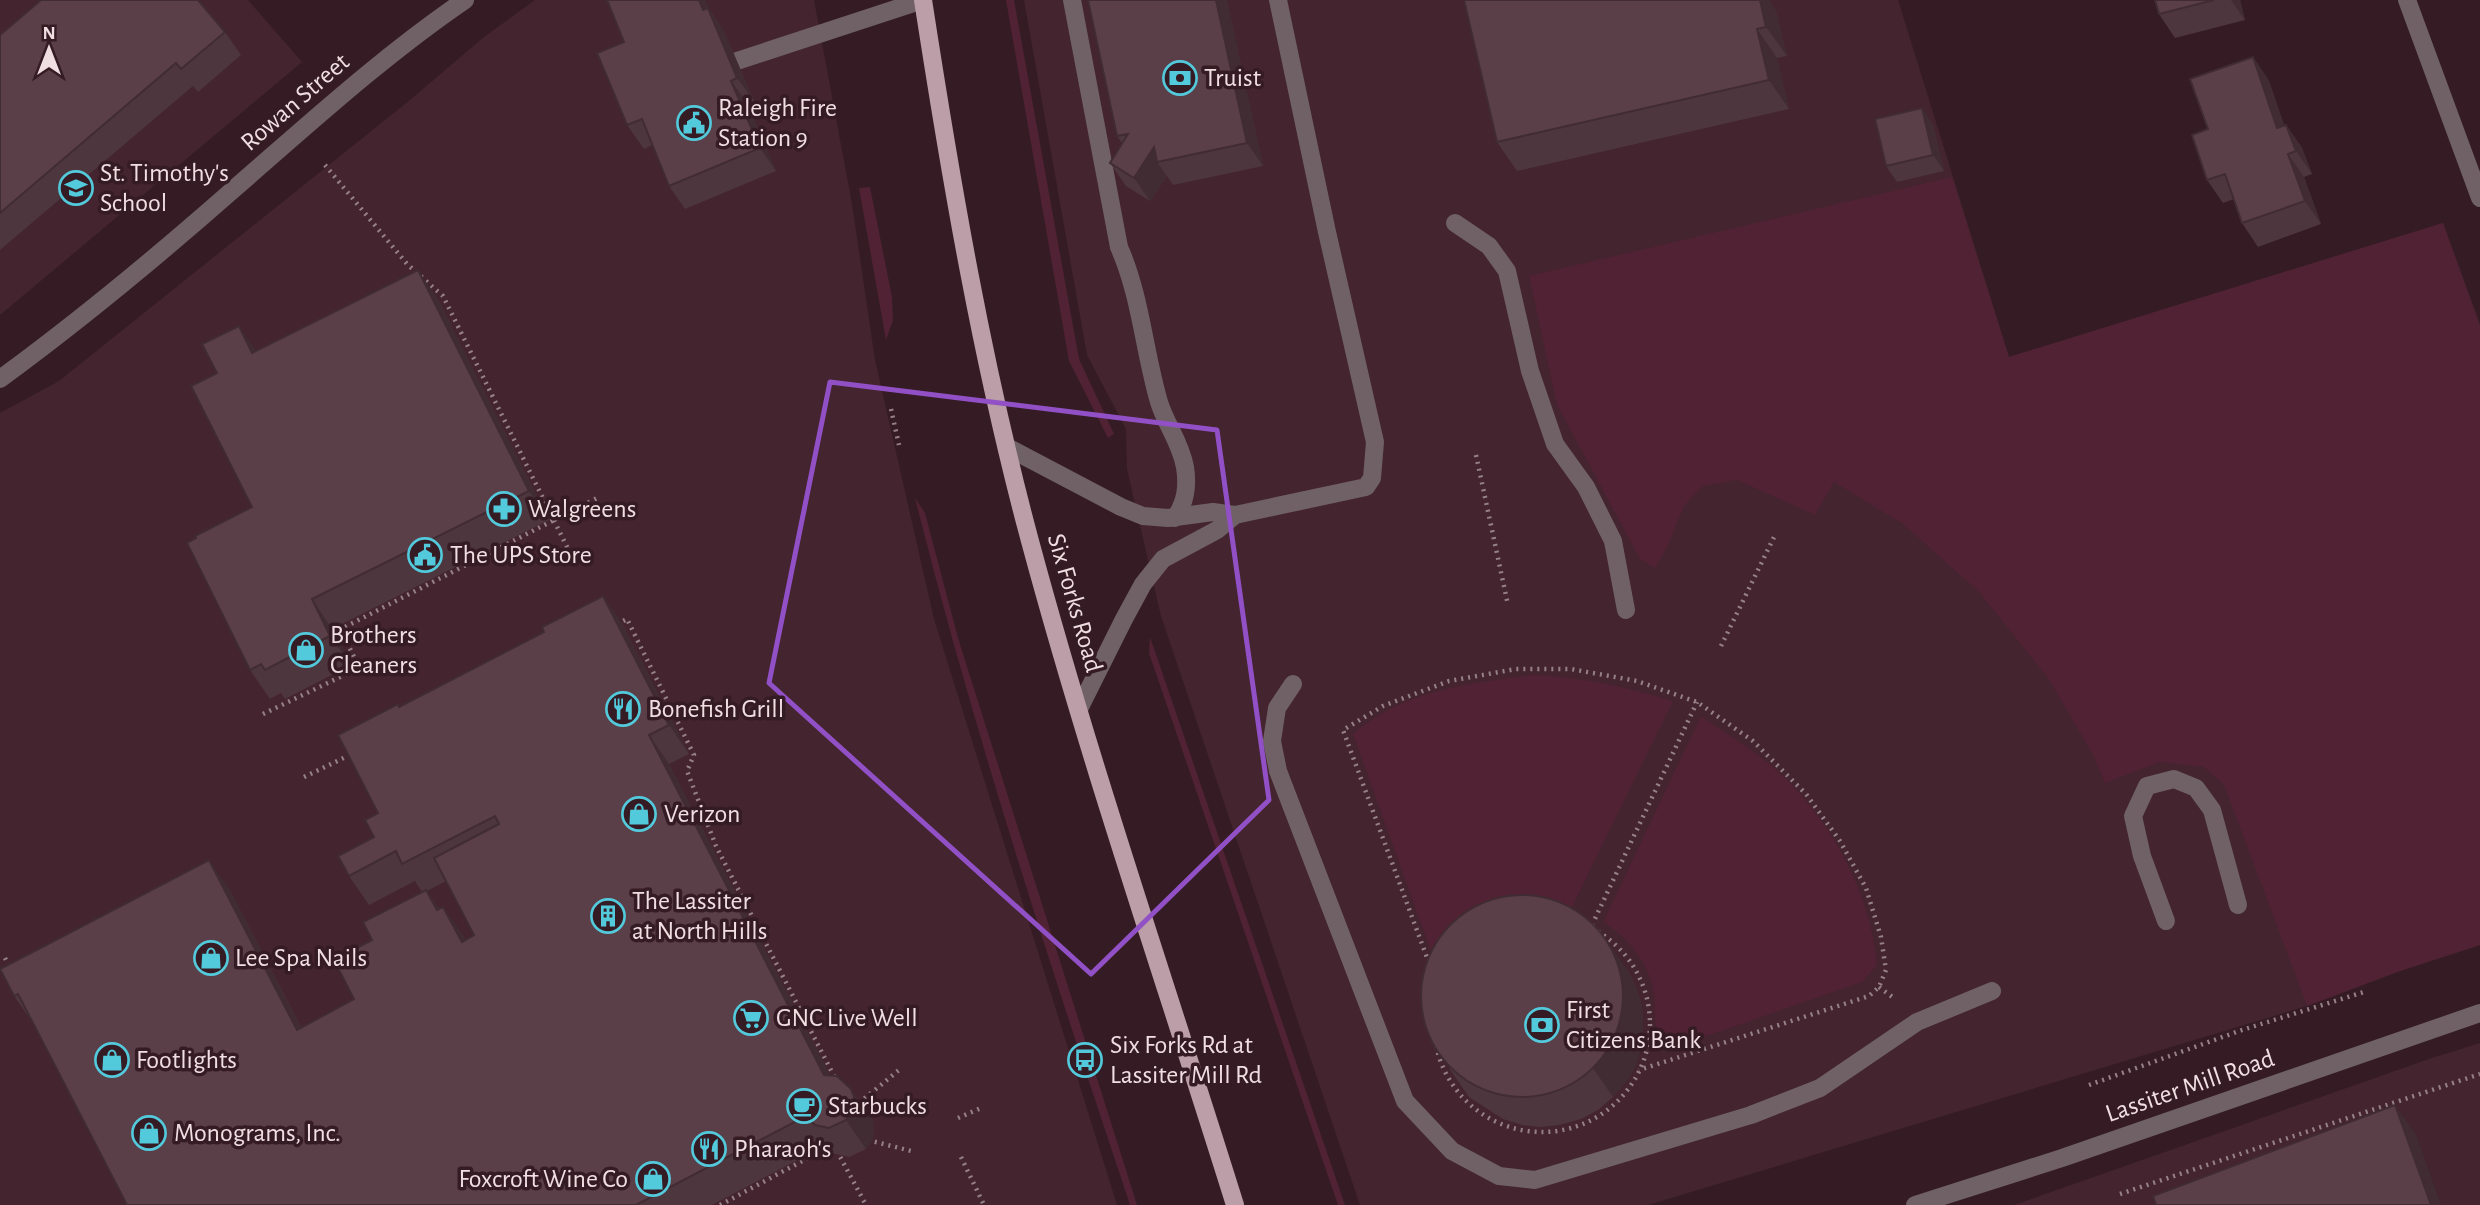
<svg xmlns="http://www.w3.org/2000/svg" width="2480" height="1205" font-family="'Alegreya Sans',sans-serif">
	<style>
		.built { fill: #43242f }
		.green { fill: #502233 }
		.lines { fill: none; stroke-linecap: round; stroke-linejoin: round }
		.path { stroke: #978188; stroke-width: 4.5; stroke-dasharray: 2 5; stroke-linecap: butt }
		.minor { stroke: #6f6165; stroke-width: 18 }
		.major { stroke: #bb9ea7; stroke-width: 18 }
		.wall { fill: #4e363e; fill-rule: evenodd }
		.shaded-wall { fill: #402c32 }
		.building { fill: #5b3f48; stroke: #402c32; stroke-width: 2 }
		.marked { fill: none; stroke: #9250c6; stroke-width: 5; stroke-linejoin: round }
		.labels { text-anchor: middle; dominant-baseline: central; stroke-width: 7; stroke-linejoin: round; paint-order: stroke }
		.poi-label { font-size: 26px; fill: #f0dee3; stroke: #351c24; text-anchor: start }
		.street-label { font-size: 26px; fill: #f0dee3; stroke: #351c24 }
	</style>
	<rect width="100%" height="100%" fill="#351c24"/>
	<g class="built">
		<polygon points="0,0 248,0 302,62 0,315"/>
		<polygon points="535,0 814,0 852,204 875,360 934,619 1117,1205 0,1205 0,413 59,381 410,100 484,37"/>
		<polygon points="1024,0 1898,0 2009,357 2443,223 2480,324 2480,945 2400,971 2307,1006 1648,1205 1360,1205 1161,616 1127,469 1126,429 1087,355"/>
		<polygon points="2480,1043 2480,1205 2014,1205 2432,1058"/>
	</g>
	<g class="green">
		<polygon points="1006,0 1014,0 1079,359 1114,434 1108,438 1069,361"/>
		<polygon points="1952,177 2009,357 2443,223 2480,326 2480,945 2400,971 2307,1006 2224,785 2204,767 2160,762 2105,783 2092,753 2048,678 1978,591 1903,524 1834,482 1815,515 1737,480 1703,486 1684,506 1668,545 1655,568 1640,559 1557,405 1529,276"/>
		<polygon points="870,187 892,297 893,320 886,340 859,188"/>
		<path d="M915,498L925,513L958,638L1137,1205H1130C1052,971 975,737 915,498Z"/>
		<polygon points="1150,637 1345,1205 1338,1205 1149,653"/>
		<path d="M1534,675C1586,678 1623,686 1673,701L1572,907L1527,902L1434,960L1353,734C1401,691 1472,682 1534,675Z"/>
		<path d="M1701,716C1736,740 1775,763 1802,796C1842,842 1872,904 1877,965L1862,982L1675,1047L1656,1030C1654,1015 1656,995 1651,981C1643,956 1625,936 1603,922Z"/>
	</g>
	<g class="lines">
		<g class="path">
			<polyline points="325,165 407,264 443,296 576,565"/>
			<polyline points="891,409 899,445"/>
			<polyline points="1476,455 1508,605"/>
			<polyline points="617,624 627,619 694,755 687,771 716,846 836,1080"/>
			<polyline points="1721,646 1775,535"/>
			<polyline points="263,714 359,668 341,629 599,497"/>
			<polyline points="304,777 354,753"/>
			<circle cx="1542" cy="1024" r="108"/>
			<polyline points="1592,925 1697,702"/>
			<polyline points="5,958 11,969"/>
			<polyline points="1429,963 1343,730 1383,706 1449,681 1516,669 1571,669 1637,681 1697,702 1753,741 1806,794 1840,841 1866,888 1881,937 1886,970 1879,987 1869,996 1639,1070"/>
			<polyline points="1879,987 1895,999"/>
			<polyline points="2089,1085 2242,1030 2364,992"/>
			<polyline points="859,1103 899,1070"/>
			<polyline points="958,1118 981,1108"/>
			<polyline points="868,1140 911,1151"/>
			<polyline points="837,1151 866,1205"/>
			<polyline points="961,1157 984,1205"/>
			<polyline points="2120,1194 2480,1074"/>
			<polyline points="720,1205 821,1151 839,1151"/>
		</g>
		<g class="minor">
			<path d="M1072,0L1119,247C1141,297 1144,351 1159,402C1166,425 1180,441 1185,467C1188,486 1186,502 1175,518"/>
			<polyline points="2407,0 2480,198"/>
			<polyline points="737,61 923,0"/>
			<polyline points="1455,223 1489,246 1507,271 1530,371 1555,444 1586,487 1613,541 1626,610"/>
			<path d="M0,379C82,319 159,255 235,188C310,123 383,56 465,0"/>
			<polyline points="1007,447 1121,507 1143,516 1168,518 1213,512 1235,515 1366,487 1372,478 1375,442 1327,232 1278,0"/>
			<polyline points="1293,684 1277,708 1272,741 1278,771 1405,1101 1452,1151 1499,1176 1535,1180 1751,1115 1820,1088 1917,1022 1992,991"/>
			<polyline points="1079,709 1124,619 1143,584 1163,559 1217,530 1235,515"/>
			<polyline points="2166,921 2142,856 2133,816 2147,786 2174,779 2196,788 2212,810 2238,905"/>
			<polyline points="1915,1205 2062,1158 2480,1013"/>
		</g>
		<path class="major" d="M923,0C951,181 982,363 1030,541C1090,764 1166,984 1235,1205"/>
	</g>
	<g class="wall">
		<polygon points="1227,0 1263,166 1173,185 1167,176 1150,201 1126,186 1110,163 1122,143 1117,136"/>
		<polygon points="1464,0 1769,0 1776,11 1787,56 1777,58 1789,109 1517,171 1497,142"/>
		<polygon points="2155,0 2240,0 2245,20 2175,38 2159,14"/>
		<polygon points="710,10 724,31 754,101 748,104 776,171 685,209 669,186 652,145 644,149 627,125 624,42"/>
		<polygon points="225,32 241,55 198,92 193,86 0,250 0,35"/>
		<polygon points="2253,57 2269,81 2284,125 2286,125 2302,148 2312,174 2304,177 2321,224 2258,247 2242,223 2234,199 2223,203 2207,180"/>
		<polygon points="1933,124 1944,171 1897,182 1886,166"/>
		<polygon points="438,299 549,520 332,629 351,665 285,699 281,693 270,699 250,670 252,507 217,373 256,351"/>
		<path d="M603,596L623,625L689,754L669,764L830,1075L872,1118L874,1127L873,1139L866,1149L849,1157L835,1154L826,1145L712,1205H127L33,1023L14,996L230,890L301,1027L354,999L372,940L422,892L415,881L369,905L349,876L374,837L399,706L544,632ZM446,881L474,935L466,940L443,907L439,909L427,891Z"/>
		<polygon points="1627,969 1636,987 1642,1006 1643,1025 1642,1045 1636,1065 1626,1082 1613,1097 1598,1110 1581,1119 1559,1125 1541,1127 1522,1125 1503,1119 1469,1097 1449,1068"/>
	</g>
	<g class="shaded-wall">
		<polygon points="699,0 705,0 710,10 724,31 754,101 737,78"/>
		<polygon points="1216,0 1227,0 1263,166 1247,143"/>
		<polygon points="1758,0 1769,0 1776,11 1787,56 1766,27"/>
		<polygon points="2231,0 2240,0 2245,20"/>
		<polygon points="1757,29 1777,58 1789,109 1769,80"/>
		<polygon points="2253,57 2269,81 2293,151 2277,128"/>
		<polygon points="731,81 748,104 776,171 760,148"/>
		<polygon points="1922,108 1933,124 1944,171 1933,155"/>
		<polygon points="2286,125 2302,148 2312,174 2296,151"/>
		<polygon points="1154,147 1157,162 1167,176 1150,201 1134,178"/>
		<polygon points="2288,154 2304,177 2321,224 2305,201"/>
		<polygon points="418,270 438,299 549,520 529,491"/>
		<polygon points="239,326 259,355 252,353"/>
		<polygon points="603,596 623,625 689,754 669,725"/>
		<polygon points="312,599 332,629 351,665 330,636"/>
		<polygon points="649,735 669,764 845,1104 824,1075"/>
		<polygon points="209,860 230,890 317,1059 297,1030"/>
		<polygon points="426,890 447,919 437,910"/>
		<polygon points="443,907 464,936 482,971 462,942"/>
		<polygon points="1606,940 1627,969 1636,987 1642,1006 1643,1025 1642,1045 1636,1065 1626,1082 1613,1097 1593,1068"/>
		<polygon points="851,1089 872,1118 874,1127 873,1139 866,1149 846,1120"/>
		<polygon points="2395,1105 2416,1134 2441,1205 2431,1205"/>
	</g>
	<g class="building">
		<polygon points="41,0 198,0 225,32 181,69 176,63 0,213 0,35"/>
		<polygon points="607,0 699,0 703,10 708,8 737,78 731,81 760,148 669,186 642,119 627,125 597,53 624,42"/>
		<polygon points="1088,0 1216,0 1247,143 1157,162 1154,147 1134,178 1110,163 1128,134 1117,136"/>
		<polygon points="1464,0 1760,0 1766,27 1757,29 1769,80 1497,142"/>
		<polygon points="2155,0 2214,0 2159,14"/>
		<polygon points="2253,57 2277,128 2286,125 2296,151 2288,154 2305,201 2242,223 2225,174 2207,180 2192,135 2208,129 2190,79"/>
		<polygon points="1922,108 1933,155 1886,166 1875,119"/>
		<polygon points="418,270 529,491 312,599 330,636 265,670 261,664 250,670 187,543 196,538 195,536 252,507 191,386 217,373 202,344 239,326 252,353"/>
		<polygon points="603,596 669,725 649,735 824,1075 837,1076 851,1089 854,1097 853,1110 846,1120 829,1128 815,1125 806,1116 636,1205 127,1205 18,994 14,996 0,969 209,860 297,1030 354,999 334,960 372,940 363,922 426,890 437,910 443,907 462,942 474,935 434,858 499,824 495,816 402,864 396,851 349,876 338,856 374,837 365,820 378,813 338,735 398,704 399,707 544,632 542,627"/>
		<circle cx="1522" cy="996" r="101"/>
		<polygon points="2395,1105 2431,1205 2156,1205 2153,1196"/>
	</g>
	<path class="marked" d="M830,382L1217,430L1269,800L1091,974L769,683Z"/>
	<defs>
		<g id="bank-ring" transform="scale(1.75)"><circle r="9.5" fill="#351c24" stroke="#53cadc" stroke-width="1.5"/><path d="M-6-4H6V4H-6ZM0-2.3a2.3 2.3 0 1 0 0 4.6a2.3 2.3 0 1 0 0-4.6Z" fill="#53cadc"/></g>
		<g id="civic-ring" transform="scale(1.75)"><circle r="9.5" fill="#351c24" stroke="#53cadc" stroke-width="1.5"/><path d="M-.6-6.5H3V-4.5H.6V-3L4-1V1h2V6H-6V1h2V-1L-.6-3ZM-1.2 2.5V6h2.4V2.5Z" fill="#53cadc"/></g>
		<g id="school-ring" transform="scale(1.75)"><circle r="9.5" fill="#351c24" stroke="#53cadc" stroke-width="1.5"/><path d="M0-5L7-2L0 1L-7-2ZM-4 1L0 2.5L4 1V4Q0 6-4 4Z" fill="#53cadc"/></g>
		<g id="pharmacy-ring" transform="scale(1.75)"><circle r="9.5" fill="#351c24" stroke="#53cadc" stroke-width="1.5"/><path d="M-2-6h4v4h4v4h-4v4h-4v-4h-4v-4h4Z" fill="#53cadc"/></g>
		<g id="shop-ring" transform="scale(1.75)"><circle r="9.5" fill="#351c24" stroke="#53cadc" stroke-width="1.5"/><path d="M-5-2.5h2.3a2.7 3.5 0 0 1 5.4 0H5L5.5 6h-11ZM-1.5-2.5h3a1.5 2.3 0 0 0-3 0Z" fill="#53cadc"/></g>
		<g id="restaurant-ring" transform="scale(1.75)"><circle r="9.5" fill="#351c24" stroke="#53cadc" stroke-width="1.5"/><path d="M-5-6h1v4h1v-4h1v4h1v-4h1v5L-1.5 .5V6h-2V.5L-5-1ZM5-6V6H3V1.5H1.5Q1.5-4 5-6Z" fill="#53cadc"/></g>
		<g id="building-ring" transform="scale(1.75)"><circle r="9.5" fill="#351c24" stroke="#53cadc" stroke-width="1.5"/><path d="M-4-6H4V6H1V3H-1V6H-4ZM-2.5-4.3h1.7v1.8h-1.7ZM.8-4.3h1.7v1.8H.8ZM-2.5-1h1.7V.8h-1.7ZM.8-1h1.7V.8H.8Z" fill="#53cadc"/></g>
		<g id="supermarket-ring" transform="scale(1.75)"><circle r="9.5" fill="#351c24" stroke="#53cadc" stroke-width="1.5"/><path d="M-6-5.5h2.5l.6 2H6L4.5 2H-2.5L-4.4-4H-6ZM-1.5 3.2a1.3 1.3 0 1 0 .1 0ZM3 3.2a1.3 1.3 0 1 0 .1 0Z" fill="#53cadc"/></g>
		<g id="bus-ring" transform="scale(1.75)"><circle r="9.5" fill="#351c24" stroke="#53cadc" stroke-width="1.5"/><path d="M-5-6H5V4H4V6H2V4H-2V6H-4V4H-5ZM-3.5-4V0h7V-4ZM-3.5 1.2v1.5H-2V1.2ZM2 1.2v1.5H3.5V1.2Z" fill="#53cadc"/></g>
		<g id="cafe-ring" transform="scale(1.75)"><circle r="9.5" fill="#351c24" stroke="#53cadc" stroke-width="1.5"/><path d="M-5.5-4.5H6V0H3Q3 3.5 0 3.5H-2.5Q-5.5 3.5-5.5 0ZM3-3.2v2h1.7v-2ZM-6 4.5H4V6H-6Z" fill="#53cadc"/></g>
	</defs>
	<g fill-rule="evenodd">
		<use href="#bank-ring" x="1180" y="78"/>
		<use href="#civic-ring" x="694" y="123"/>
		<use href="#school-ring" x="76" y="188"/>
		<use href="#pharmacy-ring" x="504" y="509"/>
		<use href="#civic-ring" x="425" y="555"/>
		<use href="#shop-ring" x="306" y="650"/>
		<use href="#restaurant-ring" x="623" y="709"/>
		<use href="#shop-ring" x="639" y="814"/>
		<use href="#building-ring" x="608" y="916"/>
		<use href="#shop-ring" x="211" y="958"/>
		<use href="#supermarket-ring" x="751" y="1018"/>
		<use href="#bank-ring" x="1542" y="1025"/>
		<use href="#shop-ring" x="112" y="1060"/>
		<use href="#bus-ring" x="1085" y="1060"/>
		<use href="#cafe-ring" x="804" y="1106"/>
		<use href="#shop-ring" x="149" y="1133"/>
		<use href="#restaurant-ring" x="709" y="1149"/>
		<use href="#shop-ring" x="653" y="1179"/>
	</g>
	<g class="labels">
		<g class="poi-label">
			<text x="1204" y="78">Truist</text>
			<text x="718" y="108">Raleigh Fire<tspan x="718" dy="30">Station 9</tspan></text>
			<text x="100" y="173">St. Timothy's<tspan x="100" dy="30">School</tspan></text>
			<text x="528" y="509">Walgreens</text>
			<text x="450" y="555">The UPS Store</text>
			<text x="330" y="635">Brothers<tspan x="330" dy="30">Cleaners</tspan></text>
			<text x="648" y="709">Bonefish Grill</text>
			<text x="664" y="814">Verizon</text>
			<text x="632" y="901">The Lassiter<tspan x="632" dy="30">at North Hills</tspan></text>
			<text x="235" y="958">Lee Spa Nails</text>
			<text x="1566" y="1010">First<tspan x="1566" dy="30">Citizens Bank</tspan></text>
			<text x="776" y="1018">GNC Live Well</text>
			<text x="1110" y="1045">Six Forks Rd at<tspan x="1110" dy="30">Lassiter Mill Rd</tspan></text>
			<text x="136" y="1060">Footlights</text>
			<text x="828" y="1106">Starbucks</text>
			<text x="174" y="1133">Monograms, Inc.</text>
			<text x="734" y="1149">Pharaoh's</text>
			<text x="628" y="1179" text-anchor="end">Foxcroft Wine Co</text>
		</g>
		<g class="street-label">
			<text transform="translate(295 102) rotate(-41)">Rowan Street</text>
			<text transform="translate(1075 603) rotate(74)">Six Forks Road</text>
			<text transform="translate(2190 1086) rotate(-19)">Lassiter Mill Road</text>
		</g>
	</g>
	<g transform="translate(49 49)" stroke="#351c24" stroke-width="5" paint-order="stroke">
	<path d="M0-5L12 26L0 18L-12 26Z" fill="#f0dee3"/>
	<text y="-10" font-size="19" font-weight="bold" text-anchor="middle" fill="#f0dee3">N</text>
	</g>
</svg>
